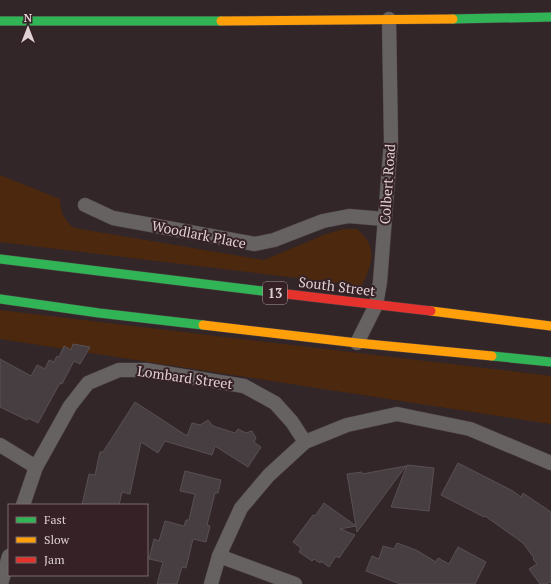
<svg xmlns="http://www.w3.org/2000/svg" width="551" height="584" font-family="'PT Serif',serif">
	<style>
		.green { fill: #4c280e }
		.building { fill: #473e42; stroke: #595054 }
		.lines { fill: none; stroke-linecap: round; stroke-linejoin: round }
		.street-casing { stroke: #4d4245; stroke-width: 15 }
		.fast-casing { stroke: #4d4245; stroke-width: 10 }
		.slow-casing { stroke: #4d4245; stroke-width: 10 }
		.jam-casing { stroke: #4d4245; stroke-width: 10 }
		.street { stroke: #666261; stroke-width: 14 }
		.fast { stroke: #30b455; stroke-width: 9 }
		.slow { stroke: #ff9f0a; stroke-width: 9 }
		.jam { stroke: #e5322d; stroke-width: 9 }
		.labels { text-anchor: middle; dominant-baseline: central; stroke-width: 4; stroke-linejoin: round; paint-order: stroke }
		.shield { fill: #362226; stroke: #ac9c9f; stroke-width: 1 }
		.shield-label { font-size: 13px; font-weight: bold; fill: #dfd1d3 }
		.street-label { font-size: 14px; fill: #dfd1d3; stroke: #362226 }
	</style>
	<rect width="100%" height="100%" fill="#322629"/>
	<g class="green">
		<path d="M0,175L60,199C61,213 63,218 74,228L264,260L326,234L343,229H357C379,248 372,263 362,286L0,242Z"/>
		<polygon points="0,310 551,376 551,424 0,339"/>
	</g>
	<g class="building">
		<polygon points="73,344 90,347 80,364 74,361 62,384 60,383 38,423 28,418 27,420 0,407 0,359 31,376 37,365 45,369 49,360 54,362 57,356 59,357 64,346 71,350"/>
		<polygon points="135,402 187,436 192,423 200,425 208,420 213,426 235,433 238,429 246,433 252,431 256,438 254,442 261,447 248,467 215,446 212,455 165,441 158,453 141,442 130,494 122,492 119,505 82,505 89,474 95,475 100,452 103,452"/>
		<polygon points="458,463 513,491 521,497 523,493 551,512 551,583 550,582 546,584 540,584 529,569 537,564 533,559 534,558 523,543 485,516 484,517 441,495"/>
		<polygon points="407,465 434,468 429,511 391,507"/>
		<polygon points="406,466 357,532 347,474 362,472 362,474"/>
		<polygon points="185,471 221,480 218,493 215,493 207,525 210,526 206,542 193,539 186,568 182,567 177,584 157,584 163,562 149,559 154,539 159,541 165,521 184,526 186,520 189,520 195,494 180,491"/>
		<polygon points="324,503 356,526 340,529 355,535 339,558 336,556 329,567 321,561 320,563 314,559 312,561 299,552 301,548 293,542 313,515 315,516"/>
		<polygon points="397,543 416,550 436,562 438,558 449,564 458,547 486,562 475,584 400,584 366,571 372,556 379,559 383,546 394,549"/>
	</g>
	<g class="lines">
		<g class="street-casing">
			<g id="street">
				<polyline points="85,205 113,218 255,244 274,240 323,221 349,216 384,219"/>
				<polyline points="357,343 376,305 380,282 391,141 389,19"/>
				<polyline points="0,445 36,467"/>
				<polyline points="23,505 36,467 70,406 88,383 119,370 146,370 244,386 275,403 292,422 305,442"/>
				<polyline points="219,556 295,584"/>
				<polyline points="1,584 9,556"/>
				<polyline points="211,584 219,556 241,508 269,475 305,442 347,425 397,414 470,429 551,463"/>
			</g>
		</g>
		<g class="fast-casing">
			<g id="fast">
				<polyline points="453,19 551,17"/>
				<polyline points="0,21 221,21"/>
				<polyline points="0,259 278,293"/>
				<polyline points="0,299 99,313 203,325"/>
				<polyline points="492,356 551,362"/>
			</g>
		</g>
		<g class="slow-casing">
			<g id="slow">
				<polyline points="221,21 453,19"/>
				<polyline points="431,311 551,326"/>
				<polyline points="203,325 357,343 492,356"/>
			</g>
		</g>
		<g class="jam-casing">
			<polyline id="jam" points="278,293 431,311"/>
		</g>
		<use href="#street" class="street"/>
		<use href="#fast" class="fast"/>
		<use href="#slow" class="slow"/>
		<use href="#jam" class="jam"/>
	</g>
	<g class="labels">
		<rect class="shield" x="263" y="282" width="24" height="22" rx="3"/>
		<g class="shield-label">
			<text x="275" y="293">13</text>
		</g>
		<g class="street-label">
			<text transform="translate(387 184) rotate(-86)">Colbert Road</text>
			<text transform="translate(199 234) rotate(11)">Woodlark Place</text>
			<text transform="translate(337 286) rotate(7)">South Street</text>
			<text transform="translate(185 377) rotate(8)">Lombard Street</text>
		</g>
	</g>
	<rect x="8" y="504" width="140" height="72" fill="#362226" stroke="#7a686b"/>
	<rect x="16" y="517" width="20" height="6" fill="#30b455" stroke="#7a686b"/>
	<text x="44" y="524" font-size="12" fill="#dfd1d3">Fast</text>
	<rect x="16" y="537" width="20" height="6" fill="#ff9f0a" stroke="#7a686b"/>
	<text x="44" y="544" font-size="12" fill="#dfd1d3">Slow</text>
	<rect x="16" y="557" width="20" height="6" fill="#e5322d" stroke="#7a686b"/>
	<text x="44" y="564" font-size="12" fill="#dfd1d3">Jam</text>
	<g transform="translate(28 28)" stroke="#362226" stroke-width="3" paint-order="stroke">
	<path d="M0-3L7 15L0 10L-7 15Z" fill="#dfd1d3"/>
	<text y="-6" font-size="11" font-weight="bold" text-anchor="middle" fill="#dfd1d3">N</text>
	</g>
</svg>
